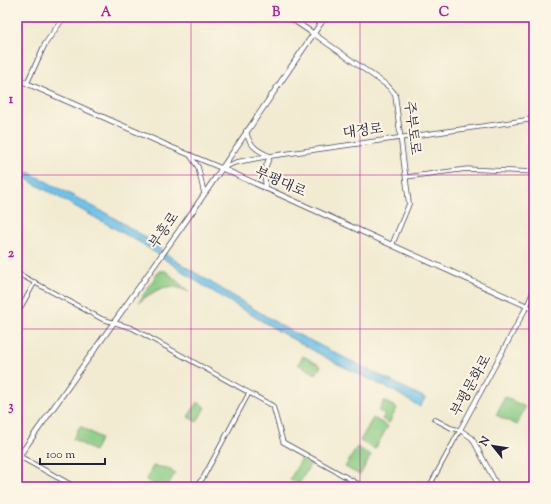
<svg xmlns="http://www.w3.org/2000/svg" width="551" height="504" font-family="'Sorts Mill Goudy','Noto Serif KR',serif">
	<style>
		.green { fill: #89cb83; stroke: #56765f }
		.water { fill: #6ec3eb; stroke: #487293 }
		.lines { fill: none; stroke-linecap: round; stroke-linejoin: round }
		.minor-casing { stroke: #414052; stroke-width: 5 }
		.tertiary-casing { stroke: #414052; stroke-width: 5.5 }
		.secondary-casing { stroke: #414052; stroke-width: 6 }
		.minor { stroke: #fff; stroke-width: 3.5 }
		.tertiary { stroke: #fff; stroke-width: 4 }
		.secondary { stroke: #fff; stroke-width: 4.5 }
		.grid { fill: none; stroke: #b5179e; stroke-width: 1; stroke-opacity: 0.55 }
		.labels { text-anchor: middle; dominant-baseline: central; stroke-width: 4; stroke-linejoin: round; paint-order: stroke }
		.street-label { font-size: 14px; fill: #22223b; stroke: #fcf5e5 }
		.neatline { fill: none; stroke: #b5179e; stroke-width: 1.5 }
		.grid-label { font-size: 13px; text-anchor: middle; font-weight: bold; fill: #b5179e }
	</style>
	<rect width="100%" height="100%" fill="#fcf5e5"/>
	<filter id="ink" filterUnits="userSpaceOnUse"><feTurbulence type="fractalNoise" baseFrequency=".025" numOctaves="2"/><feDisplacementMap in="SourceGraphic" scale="8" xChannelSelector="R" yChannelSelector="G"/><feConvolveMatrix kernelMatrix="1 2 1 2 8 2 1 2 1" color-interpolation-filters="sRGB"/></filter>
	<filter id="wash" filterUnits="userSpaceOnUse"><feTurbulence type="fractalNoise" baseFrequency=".012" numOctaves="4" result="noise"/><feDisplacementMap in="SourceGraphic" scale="16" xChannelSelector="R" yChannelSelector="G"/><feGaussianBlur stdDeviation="0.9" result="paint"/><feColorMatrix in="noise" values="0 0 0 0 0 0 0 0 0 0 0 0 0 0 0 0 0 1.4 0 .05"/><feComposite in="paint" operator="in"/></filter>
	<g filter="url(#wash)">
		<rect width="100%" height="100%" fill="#f2ebd2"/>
		<g class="green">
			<path d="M159,271H166L189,292C166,281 158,289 139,302Z"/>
			<polygon points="303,356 321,366 316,374 298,364"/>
			<polygon points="505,397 525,407 517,425 496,415"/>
			<polygon points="384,401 397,408 389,423 382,419 385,414 379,411"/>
			<polygon points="197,402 205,407 197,422 188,417"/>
			<polygon points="373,418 388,426 375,449 360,441"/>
			<polygon points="80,426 101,438 94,451 73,439"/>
			<polygon points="357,447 371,455 360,475 345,467"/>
			<polygon points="302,458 311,463 299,484 290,479"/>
			<polygon points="153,466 167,468 175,473 167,487 159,487 146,480"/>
		</g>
		<polygon class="water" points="17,166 109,215 145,237 173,259 285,328 425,398 420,407 394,391 336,363 282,333 204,286 141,243 17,174"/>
	</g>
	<g filter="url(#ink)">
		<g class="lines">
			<g class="minor-casing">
				<g id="minor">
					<polyline points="406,177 467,169 534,172"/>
					<polyline points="17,273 102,319 132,328 273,406 283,442 364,487"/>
					<polyline points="527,306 534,289"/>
					<polyline points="17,314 35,282"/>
					<polyline points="195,487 203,478 249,393"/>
					<polyline points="429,487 460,430 451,428 434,419"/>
				</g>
			</g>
			<g class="tertiary-casing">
				<g id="tertiary">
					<polyline points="314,34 388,86 395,94 409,204 392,245"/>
					<polyline points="27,83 45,44 64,17"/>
					<path d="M246,131C249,145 257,151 270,156L264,171L266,189"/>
					<polyline points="164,144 221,168 237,162 270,156 534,119"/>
					<polyline points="190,155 198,167 204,193"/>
					<polyline points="17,455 75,487"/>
					<polyline points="498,487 472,438 460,430 527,306 534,310"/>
				</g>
			</g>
			<g class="secondary-casing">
				<g id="secondary">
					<polyline points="289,17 314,34"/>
					<polyline points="17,79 164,144"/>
					<polyline points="221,168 527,306"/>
					<polyline points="17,459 188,218 325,17"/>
				</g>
			</g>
			<use href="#minor" class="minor"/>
			<use href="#tertiary" class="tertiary"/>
			<use href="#secondary" class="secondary"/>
		</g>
	</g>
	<path class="grid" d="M191,17V487M360,17V487M17,175H534M17,329H534"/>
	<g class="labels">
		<g class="street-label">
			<text transform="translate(411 128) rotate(83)">주부토로</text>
			<text transform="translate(363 132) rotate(-7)">대정로</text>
			<text transform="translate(280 183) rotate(24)">부평대로</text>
			<text transform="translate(165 231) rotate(-55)">부흥로</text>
			<text transform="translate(472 386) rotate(-61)">부평문화로</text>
		</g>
	</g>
	<rect width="551" height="504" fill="none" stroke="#fcf5e5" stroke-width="44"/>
	<g transform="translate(493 446) rotate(300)" stroke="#fcf5e5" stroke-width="3" paint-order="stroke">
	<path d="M0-3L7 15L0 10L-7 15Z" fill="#22223b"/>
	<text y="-6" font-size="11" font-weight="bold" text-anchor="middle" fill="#22223b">N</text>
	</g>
	<path d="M40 458v6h65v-6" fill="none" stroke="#22223b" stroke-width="2"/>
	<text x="46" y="458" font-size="12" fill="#22223b" stroke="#fcf5e5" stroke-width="3" paint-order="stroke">100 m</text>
	<rect x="22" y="22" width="507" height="460" class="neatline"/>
	<g class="grid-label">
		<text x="106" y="16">A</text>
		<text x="276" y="16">B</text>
		<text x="444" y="16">C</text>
		<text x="11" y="103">1</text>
		<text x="11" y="257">2</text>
		<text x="11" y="410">3</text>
	</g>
</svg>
